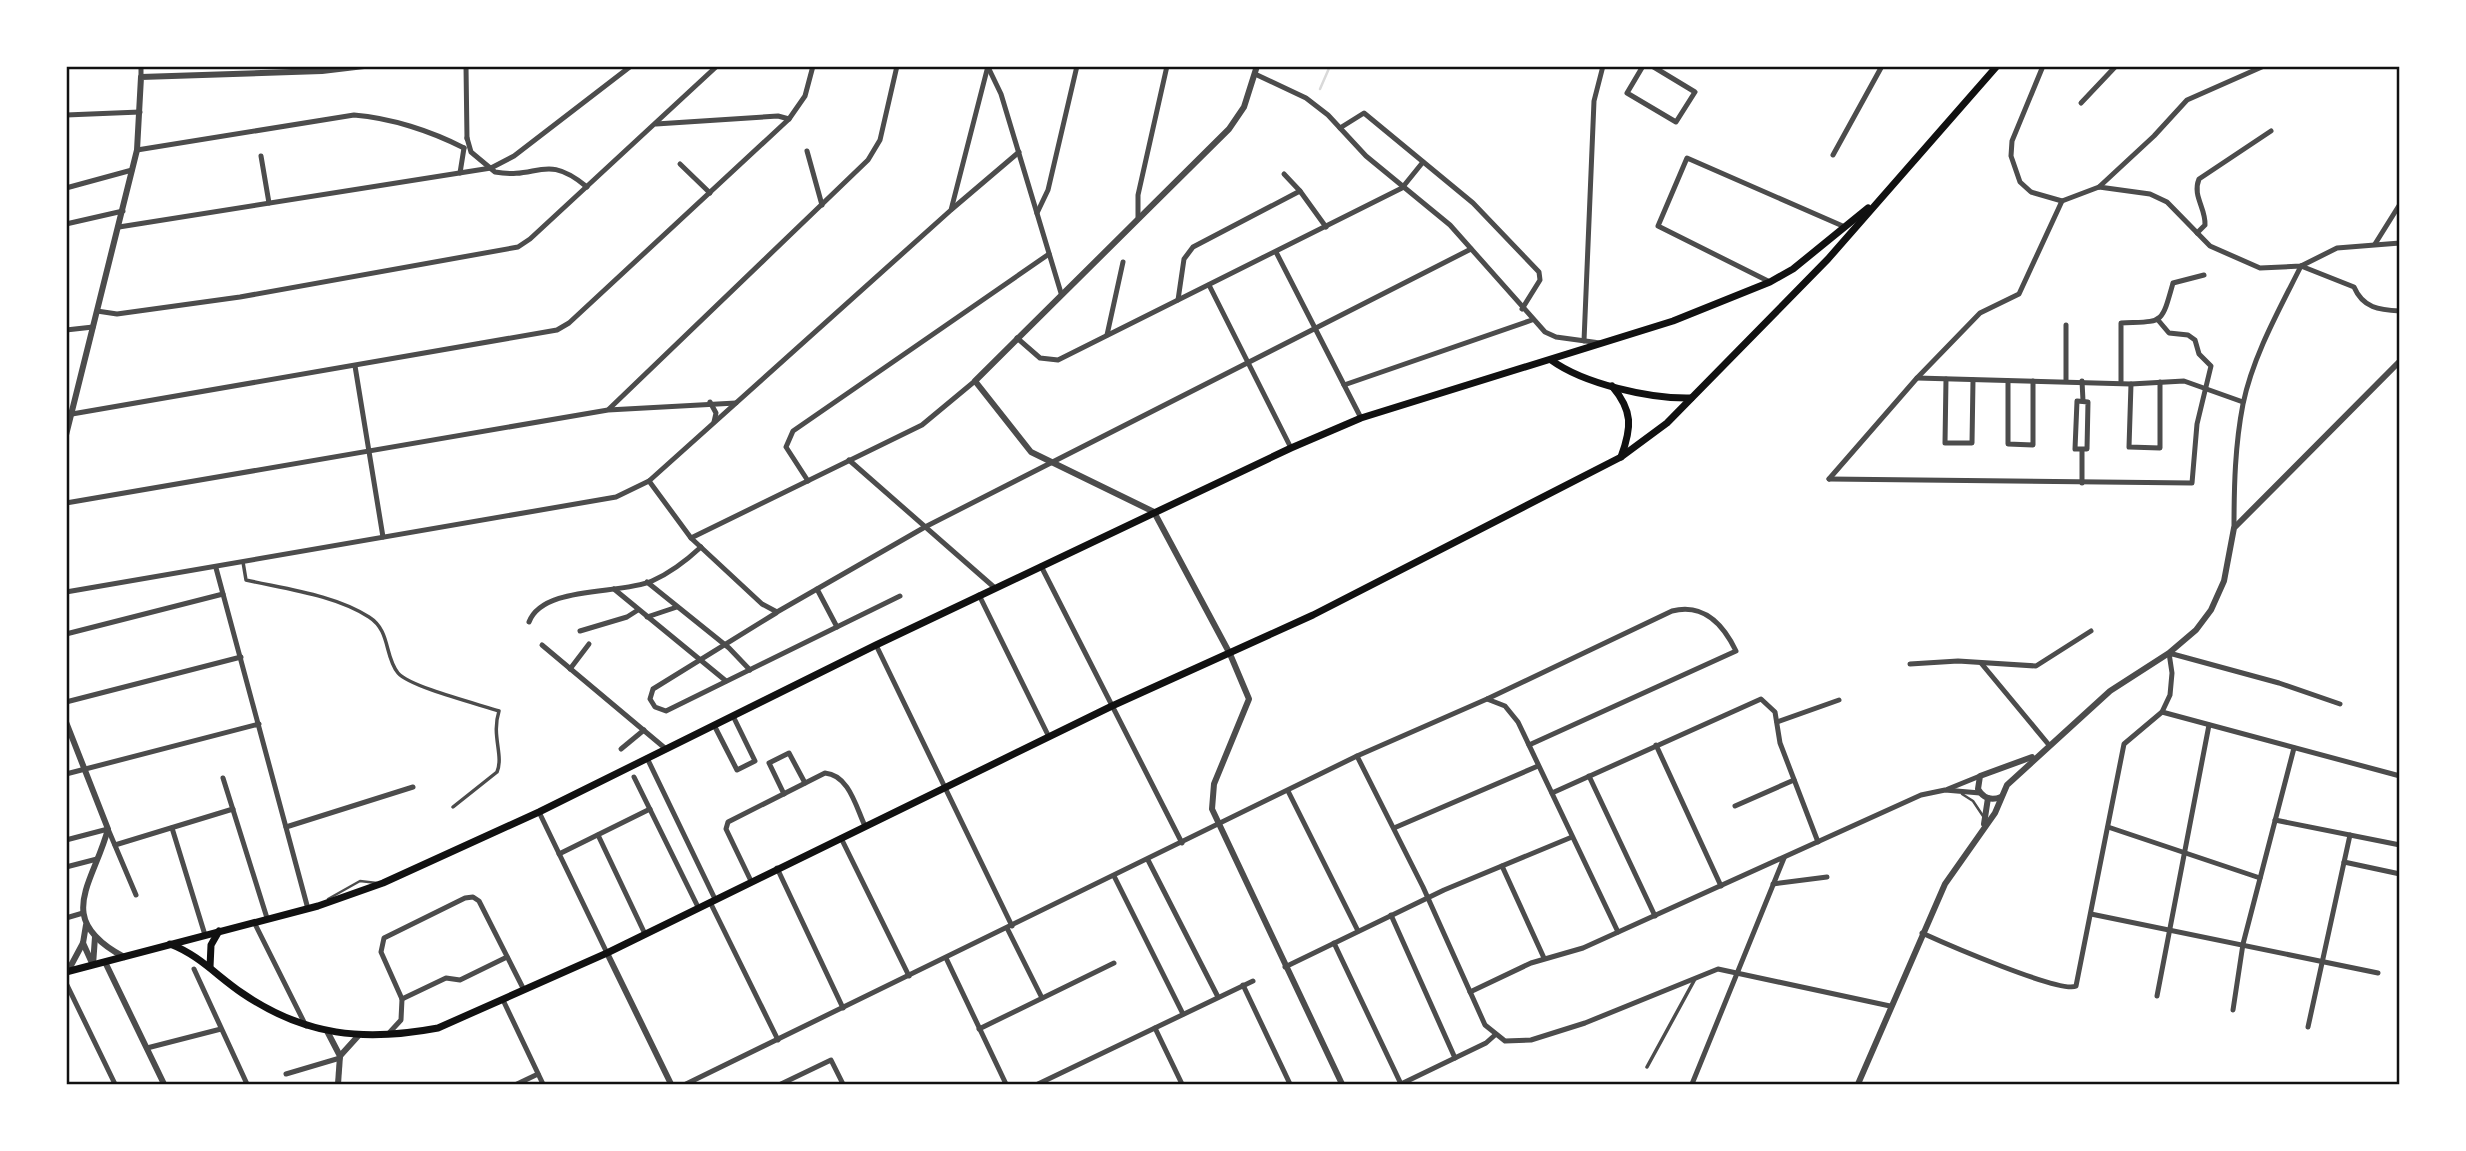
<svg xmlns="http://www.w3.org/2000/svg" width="2466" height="1151" font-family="Signika,sans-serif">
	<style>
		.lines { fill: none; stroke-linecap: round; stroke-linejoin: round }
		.stream { stroke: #d9d9d9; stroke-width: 2.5 }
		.service { stroke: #4c4c4c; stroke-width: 2.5 }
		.pedestrian { stroke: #4c4c4c; stroke-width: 3.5 }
		.minor { stroke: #4c4c4c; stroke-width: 5 }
		.tertiary { stroke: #4c4c4c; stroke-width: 6 }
		.secondary { stroke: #111; stroke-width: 7 }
		.neatline { fill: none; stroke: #111; stroke-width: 2.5 }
	</style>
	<rect width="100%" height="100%" fill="#fff"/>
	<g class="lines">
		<polyline class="stream" points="1320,89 1330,66"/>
		<g class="service">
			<polyline points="1962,794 1973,801 1983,816"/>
			<polyline points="328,899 360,881 377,883"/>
		</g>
		<g class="pedestrian">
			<path d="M243,562L246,580C286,589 335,595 369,617C391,631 384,656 398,673C410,687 478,704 499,711C491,736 504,755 497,772L453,807"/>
			<polyline points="1647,1067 1695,979"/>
		</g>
		<g class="minor">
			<polyline points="141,66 141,77"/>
			<polyline points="466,66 467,139"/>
			<polyline points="1643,66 1627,93 1676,122 1695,92 1652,66"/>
			<polyline points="2043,66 2012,141 2011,156 2020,182 2031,192 2062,201 2099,187 2150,194 2167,202 2210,246 2260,268 2301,266 2337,248 2400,243"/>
			<polyline points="988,67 1001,94 1061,293"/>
			<polyline points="1255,74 1306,98 1328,115 1366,156 1450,225 1545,332 1556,337 1600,343"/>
			<polyline points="2081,103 2116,66"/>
			<polyline points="66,115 140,112"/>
			<polyline points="656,124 778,116 789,119"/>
			<polyline points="1340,128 1364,113 1473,203 1539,272 1540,280 1522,309"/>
			<path d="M467,138L471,152L495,172C538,180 545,152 587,187"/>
			<path d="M137,150L354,115C391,118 431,131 464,148"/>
			<polyline points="807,151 822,205"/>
			<polyline points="1833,155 1882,66"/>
			<polyline points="261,156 269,203"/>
			<polyline points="680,164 710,193"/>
			<polyline points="460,173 464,148"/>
			<polyline points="1284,174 1300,191"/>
			<polyline points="2099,187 2154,136 2187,100 2264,66"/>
			<polyline points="66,188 132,170"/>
			<polyline points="952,209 1019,152"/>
			<polyline points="1037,213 1048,190 1077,66"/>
			<polyline points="1138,217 1138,195 1167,66"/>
			<polyline points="66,224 123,211"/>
			<polyline points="119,227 491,168 514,156 631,66"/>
			<path d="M2197,233L2205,225C2206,208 2192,196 2199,179L2271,131"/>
			<polyline points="2375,244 2400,204"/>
			<polyline points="1276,252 1361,418"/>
			<path d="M2301,266L2354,287C2363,308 2379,310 2400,311"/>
			<polyline points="1770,282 1658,226 1687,158 1845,227"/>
			<polyline points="1209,285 1291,448"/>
			<polyline points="1178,300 1184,259 1193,247 1300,191 1326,227"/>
			<polyline points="97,311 117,314 240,297 518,247 530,239 717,66"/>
			<polyline points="2066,325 2066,381"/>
			<polyline points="66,330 93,327"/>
			<polyline points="1107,335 1123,262"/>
			<polyline points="1017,338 1040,358 1058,360 1402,188 1423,162"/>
			<polyline points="1584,341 1594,101 1603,66"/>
			<polyline points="355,366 383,537"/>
			<polyline points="1917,378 2131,384 2184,381 2243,402"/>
			<polyline points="1946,379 1945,443 1972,443 1973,380"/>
			<polyline points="2008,381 2008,444 2033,445 2033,381"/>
			<polyline points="2082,381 2083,401"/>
			<path d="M2121,381V323C2163,321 2161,326 2173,283L2204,275"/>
			<polyline points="2131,384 2129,447 2160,448 2160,382"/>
			<polyline points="1344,385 1532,320"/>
			<polyline points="710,402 716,413 714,422"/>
			<polyline points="609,409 868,160 880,140 897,66"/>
			<polyline points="72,414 557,330 569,323 789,119 805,96 813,66"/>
			<polyline points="849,460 995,588"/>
			<polyline points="1829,479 2192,483 2197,424 2211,366 2199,354 2195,340 2188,335 2169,333 2158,320"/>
			<polyline points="1829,479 1917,378 1980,313 2019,294 2062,201"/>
			<polyline points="649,481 691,538 762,604 777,612 925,527 1471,249"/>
			<polyline points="808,481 786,447 793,431 1049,254"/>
			<polyline points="2082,483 2082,449 2087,449 2088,402 2077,401 2075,449 2082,449"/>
			<polyline points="66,503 608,410 736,403"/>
			<path d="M2234,528C2234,486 2235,445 2243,404C2253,356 2279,310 2301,266"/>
			<polyline points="691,538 922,425 975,381"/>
			<polyline points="1041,566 1182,843"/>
			<polyline points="216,568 308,909"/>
			<polyline points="647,582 729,648 750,670"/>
			<polyline points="614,589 726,681"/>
			<polyline points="817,589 837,627"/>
			<polyline points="66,592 616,497 649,481 951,210 988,66"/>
			<polyline points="979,595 1049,737"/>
			<polyline points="776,613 653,689 650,699 655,707 666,711 900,596"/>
			<polyline points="647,617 677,607"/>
			<path d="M529,622C543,585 620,595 652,581C670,573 687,560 701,547"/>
			<polyline points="580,631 627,617 638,610"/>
			<polyline points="66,634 223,594"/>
			<polyline points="542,645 666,749"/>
			<polyline points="876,645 1012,926"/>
			<polyline points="1981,663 2049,745"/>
			<polyline points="1910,664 1958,661 2036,666 2091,631"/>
			<polyline points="570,669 589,644"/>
			<polyline points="1487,699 1505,706 1518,722 1618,932"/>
			<polyline points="66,702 241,657"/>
			<polyline points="2162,712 2400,776"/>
			<polyline points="1777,722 1839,700"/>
			<polyline points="714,725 737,770 755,761 733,716"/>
			<polyline points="1656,745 1721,886"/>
			<polyline points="621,749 644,730"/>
			<polyline points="1357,756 1423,887 1485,1025 1505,1041 1531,1040 1585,1023 1718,969 1890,1006"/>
			<polyline points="647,758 715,899"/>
			<polyline points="66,774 259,724"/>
			<polyline points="1589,776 1655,916"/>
			<polyline points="634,777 698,907"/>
			<polyline points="223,778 267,918"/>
			<polyline points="1948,789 1980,776"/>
			<polyline points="1288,791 1358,931"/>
			<polyline points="1552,793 1761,699 1775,712 1780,743 1818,842"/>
			<polyline points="784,794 769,763 789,753 805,783"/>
			<polyline points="1735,806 1794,780"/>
			<polyline points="539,812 607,953"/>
			<polyline points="2275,820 2400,845"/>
			<polyline points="286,827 413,787"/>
			<polyline points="2108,827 2260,878"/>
			<polyline points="172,828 205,935"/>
			<polyline points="1394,828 1538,766"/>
			<polyline points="598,835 645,934"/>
			<polyline points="841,838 909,976"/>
			<polyline points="66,840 108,829 136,895"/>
			<polyline points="115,845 233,809"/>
			<polyline points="559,854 650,809"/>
			<polyline points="1148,860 1218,997"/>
			<polyline points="2344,862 2400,874"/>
			<polyline points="1502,866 1544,958"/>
			<polyline points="66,867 97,859"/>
			<polyline points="777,868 843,1008"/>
			<polyline points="1114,876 1183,1014"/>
			<path d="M751,881L726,829L728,822L825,773C849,775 856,807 865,826"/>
			<polyline points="1773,884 1827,877"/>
			<polyline points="710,902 778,1040"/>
			<polyline points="2091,914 2378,973"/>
			<polyline points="1391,915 1455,1058"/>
			<polyline points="66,918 83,913"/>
			<polyline points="254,922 306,1026"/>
			<polyline points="1007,928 1042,998"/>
			<path d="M1922,933C1944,943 2061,994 2076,986L2124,744L2162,712L2170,695L2172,673L2169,653L2279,683L2340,704"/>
			<polyline points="1334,943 1401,1084 1486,1043 1495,1035"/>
			<polyline points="946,958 1006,1084"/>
			<polyline points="1285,967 1444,890 1572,837"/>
			<polyline points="194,969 247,1084"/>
			<polyline points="66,983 115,1084"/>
			<polyline points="1243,985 1290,1084"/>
			<polyline points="1470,992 1531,963 1583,948 1921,795 1945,790 1980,793"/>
			<polyline points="2157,996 2209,725"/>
			<polyline points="402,999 446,978 460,980 507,957"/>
			<polyline points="503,1000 543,1084"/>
			<polyline points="2233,1010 2243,944 2294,748"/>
			<polyline points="2308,1027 2350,835"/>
			<polyline points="1155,1028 1182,1084"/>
			<polyline points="979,1029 1114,963"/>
			<polyline points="389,1033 401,1020 402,999 381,952 384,938 465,898 473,897 479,901 524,990"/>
			<polyline points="147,1048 221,1029"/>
			<polyline points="286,1074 340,1058"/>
			<polyline points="517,1084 538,1074"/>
			<path d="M686,1084L1357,756L1487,699L1672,611C1704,603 1723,624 1736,651L1529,745"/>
			<polyline points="781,1084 831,1060 843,1084"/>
			<polyline points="1038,1084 1253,981"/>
			<polyline points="1692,1084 1784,858"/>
		</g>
		<g class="tertiary">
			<polyline points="1257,66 1244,107 1229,129 975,381 1031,452 1154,512 1230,654 1249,699 1214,784 1212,809 1342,1084"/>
			<polyline points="66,435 137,150 141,77 322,71 364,66"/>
			<path d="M66,722L108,829C93,885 53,919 124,957"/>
			<path d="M2001,797C1991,801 1983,798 1978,789L1980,776L2032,757"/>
			<polyline points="1984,824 1988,798"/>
			<polyline points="83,943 92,963"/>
			<polyline points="607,953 671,1084"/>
			<polyline points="105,962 164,1084"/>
			<polyline points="93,965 95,937"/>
			<polyline points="68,971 83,943 86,925"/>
			<polyline points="327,1031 340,1056"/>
			<polyline points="340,1056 359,1035"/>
			<polyline points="338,1084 340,1056"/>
			<polyline points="1858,1084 1945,884 1995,813 2007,785 2110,691 2169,653 2196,630 2211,610 2224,581 2234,528 2400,361"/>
		</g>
		<g class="secondary">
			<path d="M1551,360C1584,384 1650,399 1691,398"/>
			<path d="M1612,386C1633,411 1632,427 1621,457"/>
			<path d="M170,944C199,955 217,976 242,993C305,1036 364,1042 438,1028L607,953L1112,706L1313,615L1621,457L1667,423L1828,259L1997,66"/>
			<polyline points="210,967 211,945 219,931"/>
			<polyline points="66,972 318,906 383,883 539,812 876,645 1291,448 1361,418 1673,321 1770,282 1793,269 1868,208"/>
		</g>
	</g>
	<rect width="2466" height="1151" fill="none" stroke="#ffffff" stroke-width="136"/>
	<rect x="68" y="68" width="2330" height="1015" class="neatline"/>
</svg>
